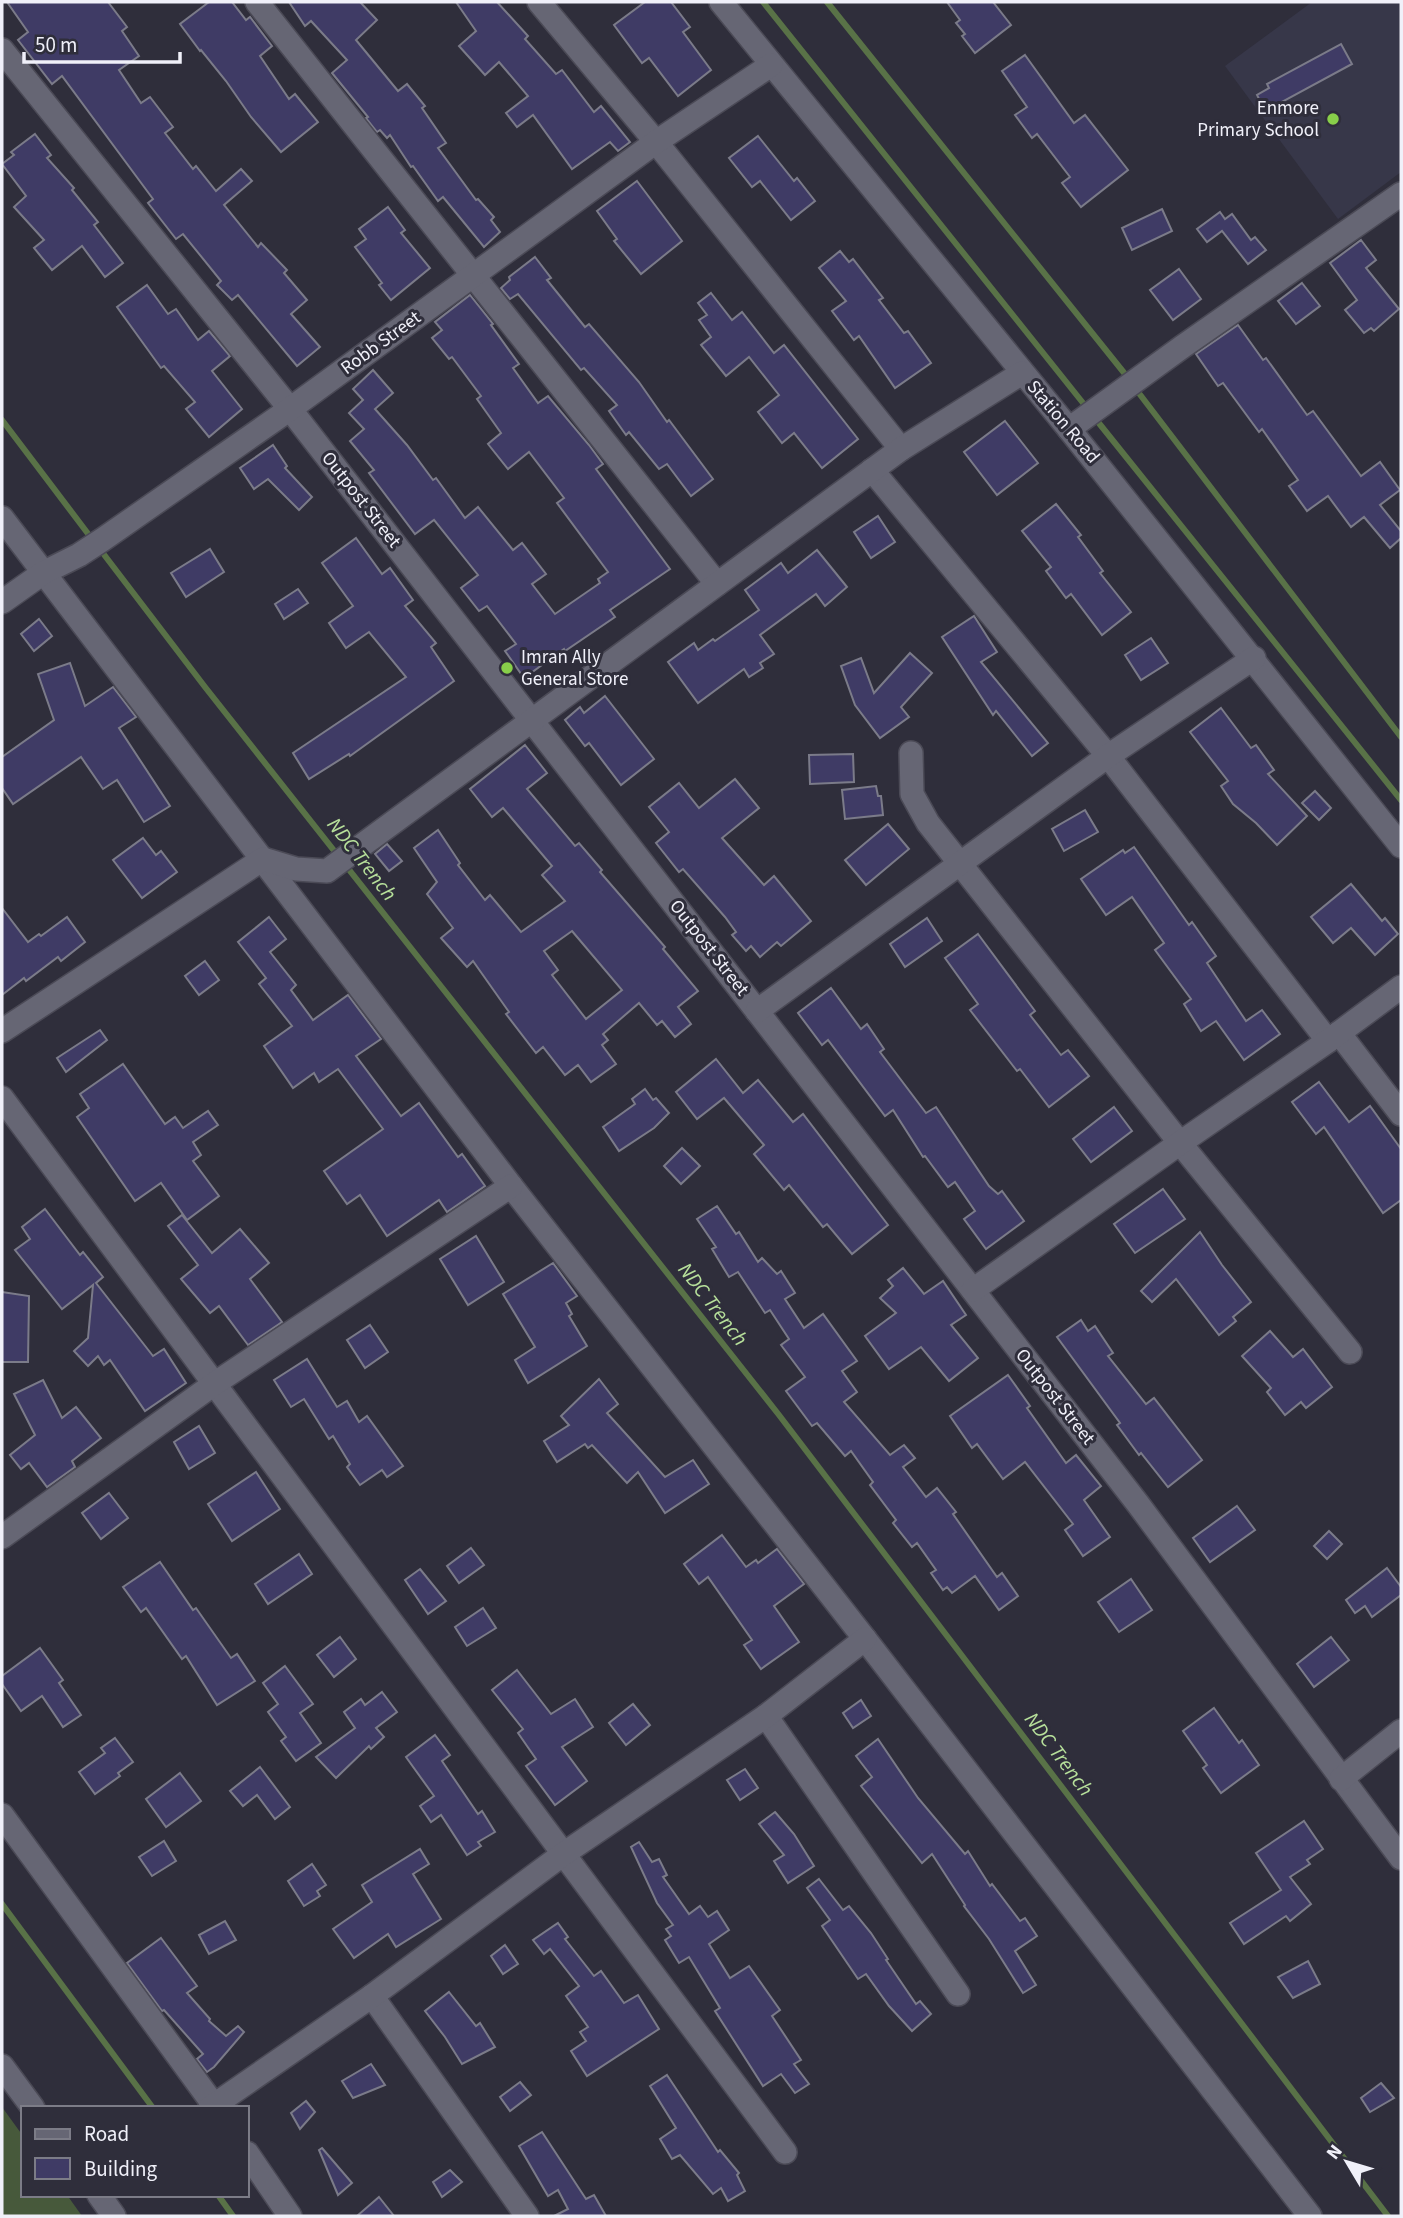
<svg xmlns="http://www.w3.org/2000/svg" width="1403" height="2218" font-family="'Source Sans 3',sans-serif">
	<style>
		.built { fill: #373749 }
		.green { fill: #47593b }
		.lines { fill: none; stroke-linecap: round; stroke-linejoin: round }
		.stream { stroke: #597247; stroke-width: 6 }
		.building { fill: #3f3b65; stroke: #7b7b89; stroke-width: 2; fill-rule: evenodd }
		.minor-casing { stroke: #4b4a56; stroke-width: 26 }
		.minor { stroke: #666674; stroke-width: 23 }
		.poi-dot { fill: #88cf4a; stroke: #2f2e3b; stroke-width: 2.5 }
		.labels { text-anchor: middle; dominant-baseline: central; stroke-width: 6; stroke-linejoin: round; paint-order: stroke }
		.poi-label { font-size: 19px; fill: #f0f0f9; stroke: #2f2e3b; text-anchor: end }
		.street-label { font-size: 19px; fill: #f0f0f9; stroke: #2f2e3b }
		.water-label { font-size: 21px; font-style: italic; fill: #b7e09b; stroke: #2f2e3b }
	</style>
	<rect width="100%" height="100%" fill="#2f2e3b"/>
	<polygon class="built" points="1312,2 1401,2 1401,172 1338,219 1225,66"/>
	<polygon class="green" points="2,2107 23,2136 23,2195 67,2195 82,2216 2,2216"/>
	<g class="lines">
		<g class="stream">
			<polyline points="763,2 1087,408"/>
			<polyline points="827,2 1129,379"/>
			<polyline points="1135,388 1401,737"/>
			<polyline points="1094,417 1401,800"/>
			<polyline points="2,420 92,539"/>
			<polyline points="99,548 205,687 779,1415 1388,2216"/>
			<polyline points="2,1904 153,2108"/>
			<polyline points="218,2195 233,2216"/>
		</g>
	</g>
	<g class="building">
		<polygon points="7,2 108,2 127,27 122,31 139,56 119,70 141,103 150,97 173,127 165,133 193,169 196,166 216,191 241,169 252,181 224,205 258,247 261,243 287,270 284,273 307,300 291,314 320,347 297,366 238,295 232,300 217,285 221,281 183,234 176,239 148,203 153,199 62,76 52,84 18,40 28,32"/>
		<polygon points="209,2 232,2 246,20 250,17 272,46 260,56 289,99 295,94 318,122 281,152 251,117 226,81 201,50 200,51 180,24"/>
		<polygon points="289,2 360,2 377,20 356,40 398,91 407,84 425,106 422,108 446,143 438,148 476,200 478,199 494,217 491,220 500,232 484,247 443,197 438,201 413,166 411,167 390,135 387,138 380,130 377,132 366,118 368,117 332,73 347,60 311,21 305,26"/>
		<polygon points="456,2 497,2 528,36 525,39 556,74 562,70 594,112 601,106 630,142 618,151 610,142 572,169 533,115 517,127 506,113 528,96 499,62 485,75 459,46 476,31"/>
		<polygon points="645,2 671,2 690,27 683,32 711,70 678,96 649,58 642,63 614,25"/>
		<polygon points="947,2 993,2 1011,25 975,53 962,36 965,34 956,23 960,20"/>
		<polygon points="1341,44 1352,64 1265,111 1257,95 1269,88 1267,84"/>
		<polygon points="1025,55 1074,123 1085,115 1128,170 1081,207 1062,183 1070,177 1037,134 1032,138 1015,115 1027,107 1002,71"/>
		<polygon points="35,134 51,155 47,158 74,188 72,190 98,222 94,225 123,263 105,277 82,246 52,270 34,248 44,240 14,207 26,196 2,164 14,155 11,152"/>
		<polygon points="758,136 794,181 797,178 815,201 791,220 760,181 752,187 729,158"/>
		<polygon points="637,181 682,241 641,274 614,241 617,239 597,211"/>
		<polygon points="388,207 405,230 401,233 430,268 391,300 379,285 382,283 355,247 366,239 359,229"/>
		<polygon points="1162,209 1172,231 1132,250 1122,228"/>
		<polygon points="1220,212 1225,219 1232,214 1251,240 1255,237 1266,250 1248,264 1222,231 1207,242 1197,229"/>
		<polygon points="1361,240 1376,260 1366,268 1399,309 1374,331 1371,328 1364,333 1345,310 1357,300 1330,263"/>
		<polygon points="840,251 849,262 853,259 883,298 879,300 904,333 908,331 931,363 895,388 859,336 854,340 832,311 846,301 819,268"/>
		<polygon points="535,257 551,278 547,280 585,327 589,324 639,382 667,422 669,420 713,479 691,496 667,464 659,469 629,432 626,435 609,411 617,405 584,368 581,370 518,294 510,299 501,288 510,280 509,277"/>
		<polygon points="1179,269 1201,299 1173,320 1150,290"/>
		<polygon points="1302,283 1320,306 1296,324 1278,301"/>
		<polygon points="147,285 168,314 176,309 198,340 209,331 230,356 212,371 242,409 209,437 186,409 195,402 164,366 161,368 117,307"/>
		<polygon points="711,293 732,320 742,312 774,353 784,345 858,439 822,468 794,433 782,443 758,412 779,395 749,357 726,376 701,345 711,337 699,320 707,315 698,303"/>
		<polygon points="470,295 493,324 491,325 519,364 513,368 538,403 548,396 589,445 603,464 596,469 670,569 610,610 615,617 565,651 564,649 524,678 505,651 516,644 487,606 479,611 461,588 478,575 434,520 415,534 369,473 374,470 350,441 364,429 349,413 363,400 353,389 373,370 393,393 375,409 407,445 433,480 436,478 465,518 478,507 513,550 522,543 546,574 532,584 555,614 600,583 598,579 608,572 557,503 564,498 529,452 508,469 488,444 501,433 477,399 481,396 452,357 449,359 432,338 442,330 435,322"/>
		<polygon points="1238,325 1263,360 1266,358 1307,415 1313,411 1361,476 1380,462 1400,490 1380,505 1401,531 1401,538 1390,548 1364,517 1351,527 1328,496 1307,511 1289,486 1298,480 1262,429 1259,432 1223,383 1218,386 1196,354"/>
		<polygon points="1005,421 1038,463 997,495 964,452"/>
		<polygon points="273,445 287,466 285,468 312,497 299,510 268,479 254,489 240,468"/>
		<polygon points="1056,504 1081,535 1078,537 1103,571 1100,573 1131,612 1102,635 1071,594 1066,598 1046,571 1051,567 1022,531"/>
		<polygon points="878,516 895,542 871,558 854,532"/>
		<polygon points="356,538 382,574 390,568 413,600 405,606 436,643 431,647 454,681 350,756 349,754 309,779 293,753 406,677 369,632 346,648 329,623 353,606 322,563"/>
		<polygon points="210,549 224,572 186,597 171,573"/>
		<polygon points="817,550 847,587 825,606 816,594 760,635 774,654 760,663 763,668 749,677 744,669 698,703 668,662 694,643 698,650 713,639 715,641 759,610 745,590 781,563 788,573"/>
		<polygon points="298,589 308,603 284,619 275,604"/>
		<polygon points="974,616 997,652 981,662 1048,743 1032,756 996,711 993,715 942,637"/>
		<polygon points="39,619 52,636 34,651 21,634"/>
		<polygon points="1151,638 1168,663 1141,680 1125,655"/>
		<polygon points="910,653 932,673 901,707 909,717 880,738 855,705 841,666 861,658 874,693"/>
		<polygon points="70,663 85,706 113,687 136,717 119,728 170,806 144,822 117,780 103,789 81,757 13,804 2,788 2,757 54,720 38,674"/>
		<polygon points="605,696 654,759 621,785 589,743 585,746 565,720 580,707 584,713"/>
		<polygon points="1221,708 1251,748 1256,745 1274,770 1268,774 1307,816 1277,845 1256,823 1233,804 1221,786 1228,781 1190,732"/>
		<path d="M525,745L547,773L527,789L575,846L579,843L602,870L600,872L665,947L663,949L698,991L678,1007L691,1024L675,1037L662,1021L657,1025L639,1003L603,1034L608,1040L602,1045L616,1064L591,1082L578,1065L565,1075L543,1047L536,1053L506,1014L509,1012L473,961L467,967L441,938L453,928L427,894L437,882L414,848L438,830L460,863L458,865L485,900L490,895L521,932L565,901L542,875L552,866L503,808L492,817L470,789ZM572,931L622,990L586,1019L552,975L558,970L544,951Z"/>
		<polygon points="853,754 854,782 810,784 809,755"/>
		<polygon points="735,779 759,808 722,838 764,885 774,876 811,921 781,946 777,942 760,957 751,946 746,951 732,935 736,932 725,917 683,869 679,872 656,843 669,832 649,807 679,783 699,808"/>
		<polygon points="876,786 878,796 881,796 883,815 845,819 842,790"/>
		<polygon points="1315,791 1331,808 1319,820 1302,803"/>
		<polygon points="1085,810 1098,832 1064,851 1052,829"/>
		<polygon points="888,824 909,849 866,885 845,860"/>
		<polygon points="143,838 156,855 161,851 177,872 142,898 113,860"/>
		<polygon points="387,844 402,861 389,871 375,854"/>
		<polygon points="1134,847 1189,925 1192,922 1216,956 1207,963 1246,1021 1262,1010 1280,1034 1244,1060 1216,1021 1201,1031 1184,1004 1191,999 1155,950 1164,943 1132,897 1106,915 1081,879 1123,850 1125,853"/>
		<polygon points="1351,884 1382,921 1385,918 1398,934 1375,955 1351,928 1333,943 1311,917"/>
		<polygon points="2,908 28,942 39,934 41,936 67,917 85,942 61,961 58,957 26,981 24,978 2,995"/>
		<polygon points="269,917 286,939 270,952 296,985 291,990 313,1020 348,995 381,1039 356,1056 401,1116 419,1103 458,1157 462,1154 485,1186 447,1212 439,1200 387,1236 360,1195 347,1204 324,1171 383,1129 338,1069 319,1082 314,1073 293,1088 264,1046 292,1026 259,984 266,978 238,942"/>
		<polygon points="927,918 942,941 905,967 890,944"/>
		<polygon points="978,934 1035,1011 1030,1015 1061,1055 1068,1050 1089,1076 1049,1107 1020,1069 1017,1071 970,1010 978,1004 945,958"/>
		<polygon points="205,961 219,980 199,995 185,976"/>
		<polygon points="831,988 861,1029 867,1024 884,1049 880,1052 926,1113 936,1107 989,1186 998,1194 1002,1191 1024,1221 986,1249 964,1219 975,1211 955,1182 948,1187 925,1156 923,1157 893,1110 885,1116 828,1040 822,1045 798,1013"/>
		<polygon points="100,1030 107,1040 66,1072 57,1058"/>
		<polygon points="716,1059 743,1093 758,1080 793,1122 803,1114 888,1225 852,1254 827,1224 823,1227 789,1185 784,1190 754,1154 764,1145 724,1098 697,1119 676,1092"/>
		<polygon points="123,1064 165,1124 175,1117 183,1128 208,1111 218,1125 193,1142 201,1155 193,1161 219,1196 187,1220 161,1183 135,1201 77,1117 89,1108 80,1094"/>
		<polygon points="1319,1082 1349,1122 1370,1106 1401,1149 1401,1200 1383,1213 1324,1127 1316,1134 1292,1102"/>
		<polygon points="645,1089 653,1100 656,1098 669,1113 654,1128 619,1151 603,1127 635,1104 632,1099"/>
		<polygon points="1114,1107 1132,1131 1091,1162 1073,1139"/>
		<polygon points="682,1148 700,1166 681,1184 664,1166"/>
		<polygon points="1163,1189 1185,1219 1135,1253 1114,1224"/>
		<polygon points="717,1206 736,1234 739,1232 758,1262 762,1258 777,1274 781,1271 795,1293 785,1299 804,1328 823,1314 857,1361 842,1371 857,1392 844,1402 890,1455 904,1445 915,1458 903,1467 926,1497 937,1488 956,1512 953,1514 997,1577 1002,1573 1018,1596 999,1610 975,1576 952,1593 947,1587 943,1590 931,1573 936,1570 917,1543 912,1547 893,1523 896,1520 870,1485 873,1482 851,1451 845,1456 817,1423 812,1426 786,1391 805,1377 781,1345 789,1339 770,1310 765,1313 738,1272 729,1277 712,1249 716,1247 697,1219"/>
		<polygon points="45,1209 80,1255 83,1252 103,1277 96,1283 153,1356 164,1349 186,1383 145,1411 110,1360 104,1365 98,1356 88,1366 74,1351 88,1338 93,1285 62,1309 15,1250 30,1239 22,1227"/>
		<polygon points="182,1215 212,1253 240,1229 269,1263 250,1279 282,1322 248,1345 219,1306 210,1313 181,1279 198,1265 168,1226"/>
		<polygon points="1200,1232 1222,1265 1251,1302 1233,1317 1236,1321 1219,1335 1176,1279 1152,1302 1141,1291"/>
		<polygon points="476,1236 504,1282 468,1305 440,1259"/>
		<polygon points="553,1263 577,1296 566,1303 572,1314 569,1316 587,1346 528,1383 515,1360 535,1347 503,1294"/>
		<polygon points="903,1268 924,1294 943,1281 966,1315 951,1325 978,1358 949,1381 921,1347 889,1369 865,1336 896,1313 880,1298 893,1286 888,1280"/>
		<polygon points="2,1292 29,1296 28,1362 2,1362"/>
		<polygon points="1081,1320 1088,1331 1095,1326 1113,1353 1108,1356 1146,1404 1154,1398 1202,1460 1168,1487 1141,1453 1139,1455 1117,1425 1120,1423 1057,1337"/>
		<polygon points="370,1325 388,1352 365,1368 347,1340"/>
		<polygon points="1270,1331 1293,1357 1303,1349 1332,1387 1306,1408 1301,1402 1285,1415 1267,1392 1271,1388 1242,1356"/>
		<polygon points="307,1359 337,1407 347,1401 359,1422 367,1416 403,1466 387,1477 382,1470 360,1485 347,1467 350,1464 333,1436 329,1439 304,1399 291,1407 274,1380"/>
		<polygon points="1008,1375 1030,1406 1027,1408 1066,1463 1076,1455 1101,1486 1084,1500 1110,1537 1083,1556 1065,1530 1073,1524 1025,1462 1003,1479 977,1444 972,1448 950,1416"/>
		<polygon points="599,1379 618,1404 607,1413 665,1477 693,1460 709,1484 665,1513 638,1472 627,1483 592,1445 588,1448 585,1444 557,1462 544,1441 569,1425 561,1416"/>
		<polygon points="43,1380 62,1418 76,1407 101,1438 72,1461 75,1467 47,1487 29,1463 21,1469 10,1455 35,1435 14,1394"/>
		<polygon points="199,1426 215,1453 189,1469 174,1442"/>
		<polygon points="256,1472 280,1509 232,1541 208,1504"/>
		<polygon points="109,1493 128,1518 101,1539 82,1513"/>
		<polygon points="1237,1506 1255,1530 1210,1562 1193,1538"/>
		<polygon points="1329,1531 1342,1544 1327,1559 1314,1546"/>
		<polygon points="722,1535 746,1567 756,1560 758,1563 777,1549 804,1584 774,1606 799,1642 761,1669 744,1645 752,1640 708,1577 699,1584 684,1564"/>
		<polygon points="471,1548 484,1565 459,1583 447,1566"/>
		<polygon points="299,1554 312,1574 268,1604 255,1584"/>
		<polygon points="160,1562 193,1610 196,1608 231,1658 237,1654 255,1681 217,1705 186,1656 182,1659 146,1608 141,1612 123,1587"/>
		<polygon points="1387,1568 1401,1587 1401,1595 1372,1617 1365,1606 1355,1613 1346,1600"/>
		<polygon points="420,1569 446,1601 428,1614 405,1580"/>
		<polygon points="1131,1579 1152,1610 1119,1632 1098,1602"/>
		<polygon points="483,1608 496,1628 467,1646 455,1627"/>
		<polygon points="340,1637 356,1659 334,1677 317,1655"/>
		<polygon points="1331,1637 1349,1660 1314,1687 1297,1664"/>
		<polygon points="40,1648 63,1680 59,1683 81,1715 63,1727 42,1696 21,1711 2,1684 2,1676"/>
		<polygon points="285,1666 313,1704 300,1713 321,1743 296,1761 281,1741 286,1737 268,1712 278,1704 263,1683"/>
		<polygon points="517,1670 551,1714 575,1699 593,1727 562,1747 587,1781 555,1805 526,1766 536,1759 518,1733 523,1729 492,1690"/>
		<polygon points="382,1692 397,1712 376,1728 384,1737 371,1749 369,1746 336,1778 316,1757 355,1728 344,1712 361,1699 365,1705"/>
		<polygon points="861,1700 871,1716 853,1728 843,1713"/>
		<polygon points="633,1704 650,1725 626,1745 609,1723"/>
		<polygon points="1214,1708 1239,1743 1242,1740 1259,1765 1221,1793 1203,1768 1207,1765 1183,1731"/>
		<polygon points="435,1735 450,1755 442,1761 478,1814 482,1811 495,1832 478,1842 481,1846 467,1855 441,1815 431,1822 420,1806 434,1796 406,1757"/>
		<polygon points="115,1738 133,1762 118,1773 120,1776 95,1794 79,1772 105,1753 101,1748"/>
		<polygon points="878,1739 918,1798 965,1854 968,1851 990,1886 992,1884 1020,1921 1025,1918 1037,1936 1015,1951 1036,1985 1023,1993 989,1939 964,1906 965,1905 932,1854 922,1863 861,1786 872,1777 856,1756"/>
		<polygon points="260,1767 290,1807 275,1819 257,1795 243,1806 230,1791"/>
		<polygon points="745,1769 758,1788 740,1800 727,1780"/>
		<polygon points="180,1773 201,1801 166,1827 146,1799"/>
		<polygon points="775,1812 794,1834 814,1866 788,1883 774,1861 784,1855 759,1824"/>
		<polygon points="1304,1821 1323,1849 1307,1860 1310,1864 1290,1877 1311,1904 1290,1921 1286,1916 1244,1944 1230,1923 1281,1890 1256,1853"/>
		<polygon points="164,1841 176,1861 152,1876 139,1857"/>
		<polygon points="639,1842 652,1862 659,1859 667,1875 663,1877 689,1914 700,1906 708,1917 717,1911 729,1930 709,1944 730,1978 749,1966 780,2010 772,2016 801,2060 794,2064 809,2084 795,2093 781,2074 763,2086 715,2011 720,2008 689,1957 679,1963 665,1940 671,1936 666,1929 673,1925 657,1903 631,1847"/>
		<polygon points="420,1849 429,1864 413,1874 441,1919 396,1947 388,1934 354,1958 333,1929 372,1902 362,1885"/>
		<polygon points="312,1864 326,1885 317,1891 320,1896 304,1906 288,1881"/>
		<polygon points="819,1879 843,1910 849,1906 871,1933 888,1959 886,1960 916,2004 920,2001 931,2014 912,2031 889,2006 866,1974 858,1979 822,1926 830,1920 807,1888"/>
		<polygon points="225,1921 236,1940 209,1954 199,1935"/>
		<polygon points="558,1923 568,1937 565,1939 594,1976 601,1971 624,2003 638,1995 659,2029 587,2076 571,2051 586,2041 580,2032 588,2027 566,1996 579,1986 550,1949 544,1954 533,1940"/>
		<polygon points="161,1938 197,1986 187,1993 210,2019 209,2021 226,2036 238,2026 244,2032 214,2067 207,2072 197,2059 203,2054 164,2010 162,2011 127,1963"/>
		<polygon points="505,1945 518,1964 503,1974 491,1956"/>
		<polygon points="1308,1961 1320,1984 1293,1998 1278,1977"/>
		<polygon points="449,1992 476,2026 480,2023 495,2047 462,2064 445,2037 425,2011"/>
		<polygon points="371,2064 385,2085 353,2098 342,2081"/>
		<polygon points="667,2075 718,2152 720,2150 739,2173 737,2175 745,2191 728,2201 721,2188 713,2194 680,2155 672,2159 660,2139 676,2128 650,2086"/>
		<polygon points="520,2082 531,2095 510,2111 500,2097"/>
		<polygon points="1381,2083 1394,2098 1370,2112 1361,2098"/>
		<polygon points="306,2101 315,2112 300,2129 291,2113"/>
		<polygon points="542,2132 586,2199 594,2195 606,2216 554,2216 568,2209 558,2190 548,2196 519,2146"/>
		<polygon points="322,2148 352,2183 338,2195 319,2150"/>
		<polygon points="450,2170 462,2182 442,2197 433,2182"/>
		<polygon points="379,2197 394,2216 357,2216"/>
	</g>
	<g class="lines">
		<g class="minor-casing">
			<g id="minor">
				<polyline points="257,2 717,584"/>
				<polyline points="539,2 656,142 901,449"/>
				<polyline points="721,2 1069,429 1401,846"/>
				<polyline points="2,50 290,409 757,1011 1138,1504 1401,1858"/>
				<polyline points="1069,429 1182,347 1401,194"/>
				<polyline points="872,470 1108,756 1328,1041"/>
				<polyline points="2,518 511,1186 865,1639 1310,2216"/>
				<polyline points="2,602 43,573 79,555 102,540 290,409 656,142 771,65"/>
				<polyline points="911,753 912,794 928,823 1180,1143 1350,1352"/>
				<polyline points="757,1011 1108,756 1254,658"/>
				<polyline points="2,1031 263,859 296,869 327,871 901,449 1022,373"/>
				<polyline points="1339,1033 1401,1114"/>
				<polyline points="2,1098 785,2152"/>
				<polyline points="973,1290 1180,1143 1328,1041 1401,987"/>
				<polyline points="2,1537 214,1384 511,1186"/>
				<polyline points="766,1716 958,1994"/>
				<polyline points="1341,1779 1401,1731"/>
				<polyline points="2,1815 216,2108"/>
				<polyline points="372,1996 527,2216"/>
				<polyline points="2,2066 33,2108"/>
				<polyline points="210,2108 372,1996 562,1855 766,1716 865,1639"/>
				<polyline points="247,2153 290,2216"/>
				<polyline points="99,2195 114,2216"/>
			</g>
		</g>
		<use href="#minor" class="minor"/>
	</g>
	<g class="poi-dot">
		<circle cx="1333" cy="119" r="7"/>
		<circle cx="507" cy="668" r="7"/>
	</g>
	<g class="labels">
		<g class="poi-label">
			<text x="1319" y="108">Enmore<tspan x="1319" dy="22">Primary School</tspan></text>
			<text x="521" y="657" text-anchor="start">Imran Ally<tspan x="521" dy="22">General Store</tspan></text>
		</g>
		<g class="street-label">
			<text transform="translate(381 343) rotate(-36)">Robb Street</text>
			<text transform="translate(1063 422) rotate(50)">Station Road</text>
			<text transform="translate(361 500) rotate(52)">Outpost Street</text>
			<text transform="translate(709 948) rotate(52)">Outpost Street</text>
			<text transform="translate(1055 1397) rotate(52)">Outpost Street</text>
		</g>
		<g class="water-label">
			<text transform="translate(362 859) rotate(52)">NDC Trench</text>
			<text transform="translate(713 1304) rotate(52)">NDC Trench</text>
			<text transform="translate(1059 1754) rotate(53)">NDC Trench</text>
		</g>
	</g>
	<rect width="1403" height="2218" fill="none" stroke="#f0f0f9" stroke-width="7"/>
	<rect x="21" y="2106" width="228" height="91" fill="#2f2e3b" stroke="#7c7c87" stroke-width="2"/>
	<rect x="35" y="2129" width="35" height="10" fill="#666674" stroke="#7c7c87" stroke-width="2"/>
	<text x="84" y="2141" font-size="21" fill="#f0f0f9">Road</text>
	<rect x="35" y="2158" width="35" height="21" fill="#3f3b65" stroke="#7c7c87" stroke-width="2"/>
	<text x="84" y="2176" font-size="21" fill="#f0f0f9">Building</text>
	<g transform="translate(1347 2162) rotate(308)" stroke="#2f2e3b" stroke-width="5" paint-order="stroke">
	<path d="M0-5L12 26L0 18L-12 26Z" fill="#f0f0f9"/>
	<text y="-10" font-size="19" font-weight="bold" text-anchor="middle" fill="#f0f0f9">N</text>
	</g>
	<path d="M24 52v10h156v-10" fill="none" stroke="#f0f0f9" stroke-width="3.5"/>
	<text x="35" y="52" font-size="21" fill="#f0f0f9" stroke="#2f2e3b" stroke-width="5" paint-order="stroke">50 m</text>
</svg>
